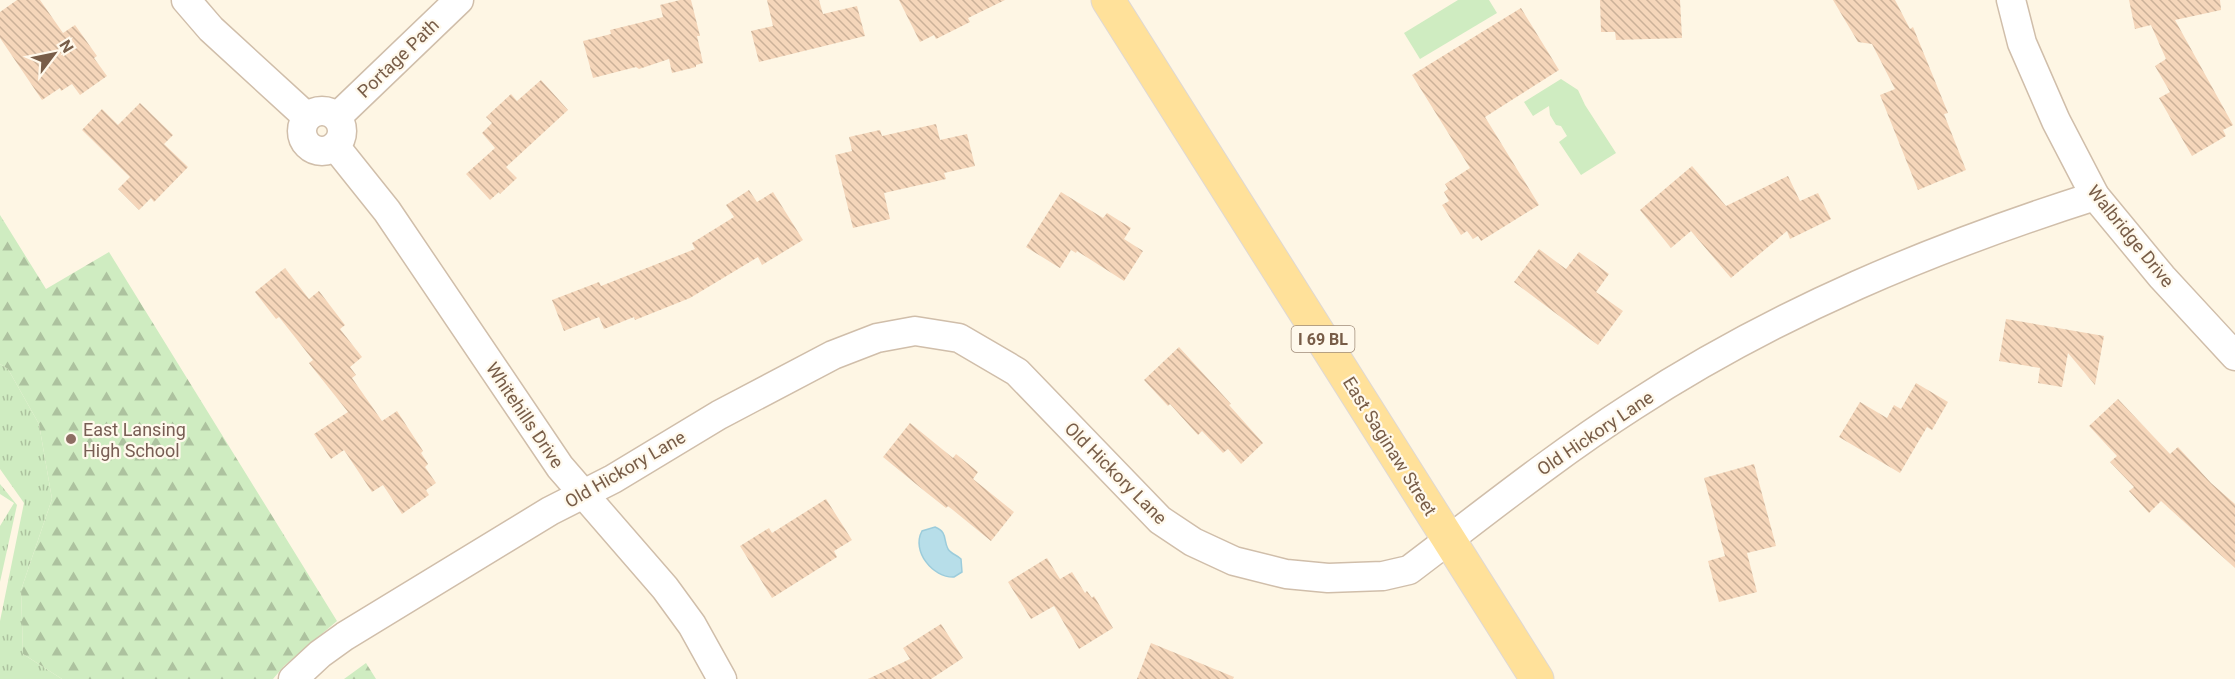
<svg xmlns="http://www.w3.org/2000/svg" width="2235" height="679" font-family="Roboto,sans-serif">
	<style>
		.grass { fill: url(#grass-tufts) }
		.forest { fill: url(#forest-firs) }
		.park { fill: #cfecc1 }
		.water { fill: #b7dee9; stroke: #9cccdb; stroke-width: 1.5 }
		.building { fill: url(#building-back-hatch) }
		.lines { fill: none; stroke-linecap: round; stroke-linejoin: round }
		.street-casing { stroke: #d0beaa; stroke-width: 31 }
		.primary-casing { stroke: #dfd8d3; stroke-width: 35 }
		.street { stroke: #fff; stroke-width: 28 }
		.primary { stroke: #ffe19a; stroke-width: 33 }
		.education-dot { fill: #8d6e63; stroke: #fff9ec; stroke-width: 2 }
		.labels { text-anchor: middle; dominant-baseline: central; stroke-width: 4.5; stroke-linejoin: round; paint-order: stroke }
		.shield { fill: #fff9ec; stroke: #a08c79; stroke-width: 1.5 }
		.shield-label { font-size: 16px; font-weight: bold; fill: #785d48 }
		.street-label { font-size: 18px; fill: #785d48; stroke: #fff9ec }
		.education-label { font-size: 18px; fill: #785e54; stroke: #fff9ec; text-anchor: start }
	</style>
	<defs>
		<pattern id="grass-tufts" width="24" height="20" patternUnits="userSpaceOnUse" patternTransform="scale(1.5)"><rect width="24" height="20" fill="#cfecc1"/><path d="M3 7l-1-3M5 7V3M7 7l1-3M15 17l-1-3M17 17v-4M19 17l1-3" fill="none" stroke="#adc29f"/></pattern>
		<pattern id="forest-firs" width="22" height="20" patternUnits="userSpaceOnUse" patternTransform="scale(1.5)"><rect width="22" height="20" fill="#cfecc1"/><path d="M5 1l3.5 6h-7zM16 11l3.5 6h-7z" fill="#adc29f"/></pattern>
		<pattern id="building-back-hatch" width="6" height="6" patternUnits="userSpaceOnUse" patternTransform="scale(1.5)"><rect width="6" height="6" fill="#f5d6ba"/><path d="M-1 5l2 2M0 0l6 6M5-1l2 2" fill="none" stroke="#cbb199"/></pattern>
	</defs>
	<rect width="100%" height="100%" fill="#fef6e4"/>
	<g class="grass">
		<polygon points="0,364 8,369 39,424 52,499 21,590 23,654 62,679 0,679 0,621 24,503 0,469"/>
		<polygon points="0,484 17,505 0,582 0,526 14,503 0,494"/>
	</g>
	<g class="forest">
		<polygon points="0,215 46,289 109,252 337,621 284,666 273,679 62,679 23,654 21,590 52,499 39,424 8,369 0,364"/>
		<polygon points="366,663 376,679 344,679"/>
	</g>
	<g class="park">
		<polygon points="1458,0 1489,0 1497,13 1420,59 1404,33"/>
		<polygon points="1561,79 1578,90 1585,105 1616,153 1581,175 1559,142 1567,136 1561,126 1556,125 1550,115 1549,106 1533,116 1524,102"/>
	</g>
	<path class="water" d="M935,527C948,532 943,540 948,549C951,554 957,555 961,559L962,572L954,577C933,578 911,551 922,531Z"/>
	<g class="building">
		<polygon points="17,0 40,0 63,33 75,25 97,56 94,58 107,76 80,95 72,84 61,91 60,88 42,100 0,38 0,12"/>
		<polygon points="680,0 691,0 700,36 697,36 703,63 696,65 696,67 672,73 669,59 639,69 636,67 593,78 583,41 611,34 610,30 663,17 660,5"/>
		<polygon points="767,0 819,0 823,14 857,6 865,36 759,62 751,31 773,26"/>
		<polygon points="899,0 1005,0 968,18 970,22 936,39 934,35 920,42"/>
		<polygon points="1600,0 1680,0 1682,38 1616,40 1615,32 1601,32"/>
		<polygon points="1833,0 1895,0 1910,29 1913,27 1948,113 1944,114 1966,170 1918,190 1880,95 1895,89 1872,44 1858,42"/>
		<polygon points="2129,0 2220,0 2221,10 2175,20 2233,125 2223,130 2226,136 2192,156 2159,98 2170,92 2155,66 2166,59 2151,25 2135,29"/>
		<polygon points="1521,8 1559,70 1485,117 1539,205 1481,241 1478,236 1473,239 1467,231 1461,235 1442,205 1449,201 1444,192 1448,189 1445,184 1470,168 1412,75"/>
		<polygon points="541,80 568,110 506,167 517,178 500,194 499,192 490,200 466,174 495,148 482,133 492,123 486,117 511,94 517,101"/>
		<polygon points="140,103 173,135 164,144 188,167 154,202 151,198 139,210 118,189 130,177 82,130 102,109 118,125"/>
		<polygon points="936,124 940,140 967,134 975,166 944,173 946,179 884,193 890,219 853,228 835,155 852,151 849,137 880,130 882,136"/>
		<polygon points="1692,166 1726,206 1788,176 1800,201 1818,193 1831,219 1790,239 1787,231 1731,278 1691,231 1671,248 1640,210"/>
		<polygon points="749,190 757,202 773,192 803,240 762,265 758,257 690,298 635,320 634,317 604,329 599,317 564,331 552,300 599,282 601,286 695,249 692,243 734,217 726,205"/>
		<polygon points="1061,192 1103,218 1107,213 1131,228 1124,239 1143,251 1124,281 1077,251 1076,253 1071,250 1060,268 1026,247"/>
		<polygon points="1539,249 1566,269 1579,252 1609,274 1596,292 1623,311 1598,345 1514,282"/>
		<polygon points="285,268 309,299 319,291 345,325 340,329 362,357 350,367 356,375 352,378 382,421 397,411 423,451 421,453 428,464 425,467 436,483 426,490 429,495 402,514 383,485 372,492 344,450 331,459 314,434 348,412 309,363 313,360 279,317 276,319 255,292"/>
		<polygon points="2006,319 2104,336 2095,385 2068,353 2062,387 2038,383 2040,368 1999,361"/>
		<polygon points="1179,347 1231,404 1229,405 1263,443 1241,464 1228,449 1223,453 1202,431 1198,435 1170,404 1168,406 1144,380"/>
		<polygon points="1916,383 1948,402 1932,430 1927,427 1900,473 1839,437 1860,402 1887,418 1894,405 1901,409"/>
		<polygon points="2118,399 2170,454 2178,447 2211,483 2235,504 2235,568 2161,501 2149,513 2129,491 2134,487 2110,462 2117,456 2089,426"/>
		<polygon points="910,423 953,458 956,454 978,472 973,479 1014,512 991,541 948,506 946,508 927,493 883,457"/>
		<polygon points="1754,464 1776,546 1747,553 1757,592 1719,602 1708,561 1725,556 1704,478"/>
		<polygon points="826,499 852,540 834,551 837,557 772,598 740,546 769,528 772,533"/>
		<polygon points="1047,558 1060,579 1072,572 1085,593 1087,591 1092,598 1094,596 1113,628 1079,649 1054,606 1031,619 1008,582"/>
		<polygon points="941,624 963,658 931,679 868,679 910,659 903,648"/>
		<polygon points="1151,643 1234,677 1233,679 1137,679"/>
	</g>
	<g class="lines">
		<g class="street-casing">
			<g id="street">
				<polyline points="186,0 211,29 307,117"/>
				<polyline points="2011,0 2022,43 2056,121 2095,196 2162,277 2235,356"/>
				<circle cx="322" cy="131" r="20"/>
				<polyline points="337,117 459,0"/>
				<polyline points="335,146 387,211 560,467 665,588 692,625 722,679"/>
				<path d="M293,679L320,654L345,636L550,511L613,479L719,415L833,355L877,338L915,331L959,338L1017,372L1160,520L1193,542L1234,561L1286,574L1328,578L1383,576L1409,570C1483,514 1555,456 1633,406C1777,312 1932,248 2095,196"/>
			</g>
		</g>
		<g class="primary-casing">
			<polyline id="primary" points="1108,0 1537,679"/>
		</g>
		<use href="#street" class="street"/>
		<use href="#primary" class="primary"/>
	</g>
	<circle class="education-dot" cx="71" cy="439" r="6"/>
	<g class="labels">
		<rect class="shield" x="1291.5" y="326" width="63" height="26" rx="4.5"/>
		<g class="shield-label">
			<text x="1323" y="339">I 69 BL</text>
		</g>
		<g class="street-label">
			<text transform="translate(398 58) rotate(-44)">Portage Path</text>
			<text transform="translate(2131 236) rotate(51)">Walbridge Drive</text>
			<text transform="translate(525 415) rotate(56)">Whitehills Drive</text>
			<text transform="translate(1595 433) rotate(-34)">Old Hickory Lane</text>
			<text transform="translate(1390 446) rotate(58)">East Saginaw Street</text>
			<text transform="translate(625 469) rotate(-30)">Old Hickory Lane</text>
			<text transform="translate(1116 473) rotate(45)">Old Hickory Lane</text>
		</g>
		<g class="education-label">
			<text x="83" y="429">East Lansing<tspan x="83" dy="21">High School</tspan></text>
		</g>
	</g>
	<g transform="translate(54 54) rotate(58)" stroke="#fff9ec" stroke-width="4.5" paint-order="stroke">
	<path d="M0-4.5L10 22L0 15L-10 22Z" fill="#785d48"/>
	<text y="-9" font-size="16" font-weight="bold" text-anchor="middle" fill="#785d48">N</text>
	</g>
</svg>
